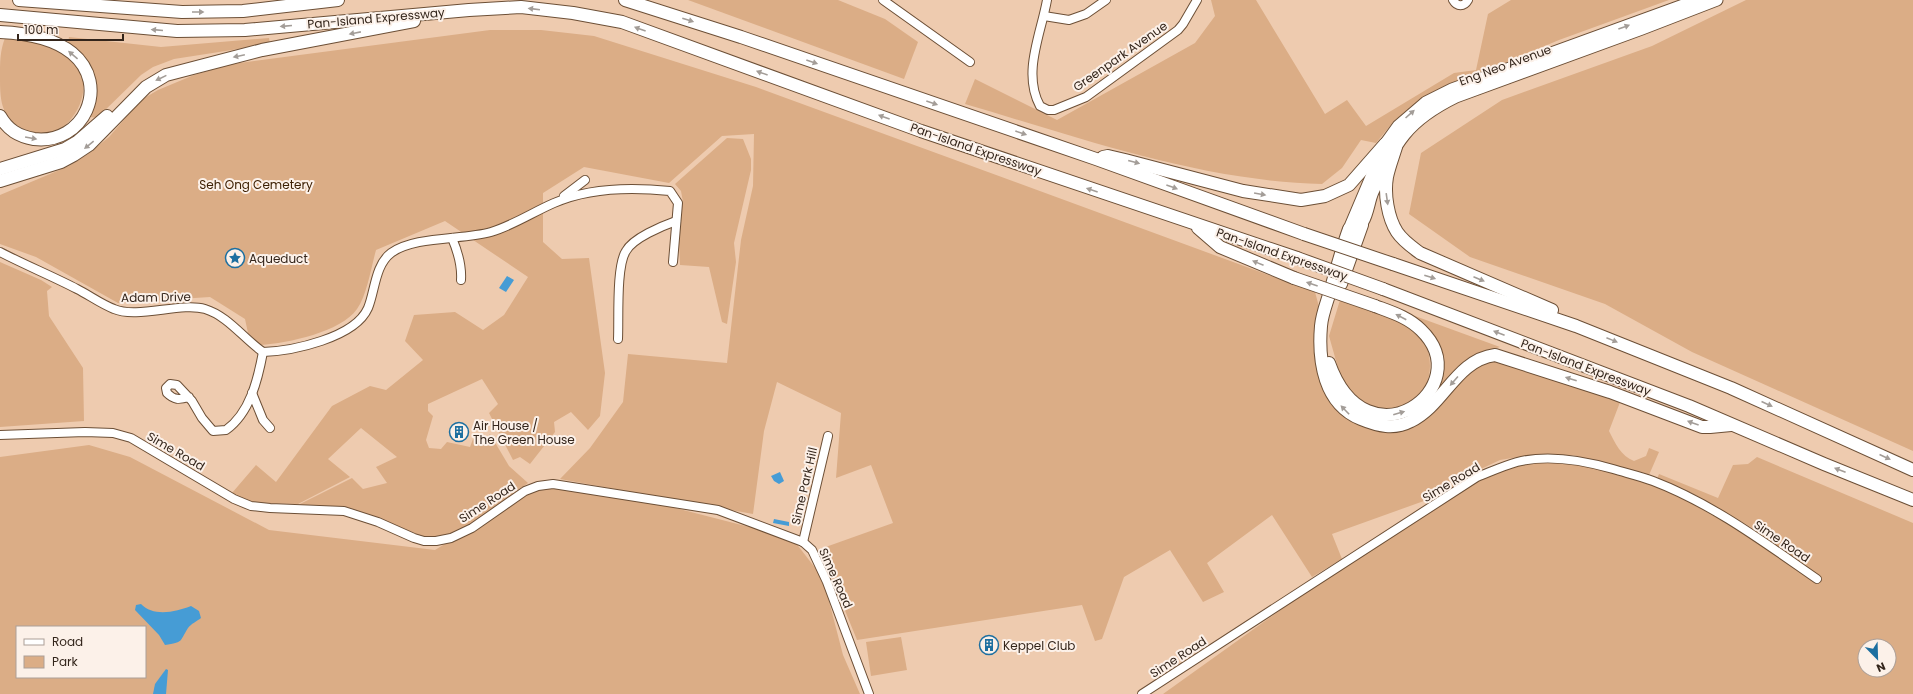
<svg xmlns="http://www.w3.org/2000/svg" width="1913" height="694" font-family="Poppins,sans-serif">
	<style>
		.green { fill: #dbad86; fill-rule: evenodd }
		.water { fill: #469cd5 }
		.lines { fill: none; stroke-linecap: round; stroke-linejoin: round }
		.minor-casing { stroke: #6c4f36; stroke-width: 10 }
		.major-casing { stroke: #6c4f36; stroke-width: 13 }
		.highway-casing { stroke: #6c4f36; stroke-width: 14 }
		.minor { stroke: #fff; stroke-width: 8 }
		.major { stroke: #fff; stroke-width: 11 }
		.highway { stroke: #fff; stroke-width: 12 }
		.highway-bridge-casing { stroke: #6c4f36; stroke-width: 14; stroke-linecap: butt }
		.highway-bridge { stroke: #fff; stroke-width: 12 }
		.oneway { fill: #a39d98 }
		.labels { text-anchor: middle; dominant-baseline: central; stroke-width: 4; stroke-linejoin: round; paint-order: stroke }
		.street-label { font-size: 12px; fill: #33251b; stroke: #fcf1e9 }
		.park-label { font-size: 12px; fill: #3e2105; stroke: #fcf1e9 }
		.poi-label { font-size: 12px; fill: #33251b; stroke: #fcf1e9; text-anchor: start }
	</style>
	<rect width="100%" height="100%" fill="#eecbaf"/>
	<g class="green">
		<polygon points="688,0 838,0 885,19 918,42 904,79"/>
		<path d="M1211,0H1256L1325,114L1347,100L1366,126L1454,73L1476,70L1488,14L1511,0H1669L1559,40L1424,97L1394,121L1376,143L1361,140L1342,168L1322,184C1200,181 1081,138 965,104L975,79L1057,120L1195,43L1215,16Z"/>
		<polygon points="1746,0 1913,0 1913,451 1692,352 1605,304 1470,257 1409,214 1421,153 1502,100 1652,46"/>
		<path d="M490,30H541L594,36L756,87L1315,292L1321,314L1317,343L1348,411L1395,423L1413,417L1480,354L1622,397L1609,431C1615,443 1621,456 1634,461L1646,456L1649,448L1659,452L1649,475L1573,455L1518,457L1500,460L1483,468L1435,497L1332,534L1342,559L1312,577L1272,515L1207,563L1224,592L1203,602L1170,550L1124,577L1102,639L1095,641L1082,605L857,640L820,549L893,523L871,465L836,478L841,413L777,382L764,431L753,514L560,479L590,448L623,402L628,354L727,363L741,240L753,186L754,134L722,136L669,183L584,167L543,193V242L562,259L589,258L605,373L600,416L588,430L571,412L554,422L555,432L530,464L520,457L513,460L489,413L498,404L482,379L428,404V411L433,416L426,440L429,448L441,449L447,442L470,447L473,439L484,441L490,434L509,466L528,483L469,525L450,535L424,537L381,519L347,507L298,505L352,478L363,489L387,483L376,467L397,457L361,428L328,459L350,477L298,504L252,503L232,493L256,465L276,482L332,406L370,386L386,390L423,360L405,341L414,315L455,312L483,330L504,315L528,277L445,221L376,250C371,268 367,295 357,309C341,332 288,343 261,345L248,333L245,319L210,297L118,303L36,257L0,244V195L69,166L88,154L109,137L141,100L158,90L194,75L232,64Z"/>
		<polygon points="69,37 161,47 269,38 270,44 174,59 153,67 141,75 97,118 90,117 94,103 89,64 77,49 68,43"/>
		<path d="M5,38C25,41 53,43 68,57C73,62 80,70 82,77C89,100 69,132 45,135C40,136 32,133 28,131C1,120 0,102 0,77C0,62 0,51 5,38Z"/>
		<polygon points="727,138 743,139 751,159 751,170 734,243 736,262 727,324 722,322 709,267 680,265 678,222 683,202 681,191 675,184"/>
		<polygon points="0,262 41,280 52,287 47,291 49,316 83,368 84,421 0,427"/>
		<path d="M1340,300C1372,311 1432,321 1430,366C1429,394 1417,398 1395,411L1368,406L1347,387L1340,375L1329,336Z"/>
		<polygon points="1404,312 1500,347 1478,354 1433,398 1439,354"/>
		<path d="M89,445L130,457L269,530L435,550L541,485L656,503L792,538L823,578L843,655L860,694H0V457ZM17,627H145V677H17Z"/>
		<path d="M1757,457L1913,523V694H1163L1325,578L1487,474L1518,464L1553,462L1571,463L1601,469L1651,484L1689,502L1747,535L1754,529L1692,493L1657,479L1659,474L1718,498L1733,465L1748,464ZM1865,646H1889V670H1865Z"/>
		<polygon points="901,637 907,670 871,676 866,642"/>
	</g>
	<g class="water">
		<polygon points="507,276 514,280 506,292 499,288"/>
		<polygon points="780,472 784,481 779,484 774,481 771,476"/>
		<polygon points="774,519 789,522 789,526 773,523"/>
		<path d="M141,604C153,617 176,612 191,606L199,611L201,618C197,621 191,624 188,628C179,642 184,642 165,645L159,635L135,610L136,605Z"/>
		<polygon points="166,669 168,670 166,694 153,694 155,684"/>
	</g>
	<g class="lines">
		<g class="minor-casing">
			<g id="minor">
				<polyline points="883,0 970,62"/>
				<path d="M1047,0C1041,34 1022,73 1040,106L1048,110H1054L1086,97L1178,30L1183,24L1197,0"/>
				<path d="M1453,0C1457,7 1464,7 1468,0"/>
				<polyline points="1044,16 1069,20 1086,14 1106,0"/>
				<polyline points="564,196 585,180"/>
				<path d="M452,238C458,252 462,265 461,280"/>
				<path d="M0,252C25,265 52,276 77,289C89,295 101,304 114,309C137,319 181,302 205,309C228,316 244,339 263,352C292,351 355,338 368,308C375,291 375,265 391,253C414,236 463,240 491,232C514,225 533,212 554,203C590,187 632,187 670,191L678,203L673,262"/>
				<path d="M618,339C619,319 616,266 626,251C633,238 662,226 676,221"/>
				<polyline points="252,393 263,420 270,428"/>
				<path d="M189,397C179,400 174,400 167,393L166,388L170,384L177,385L192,401L202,418L213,431L226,430C250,413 258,379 263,352"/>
				<polyline points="0,435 85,432 113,433 131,438 234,499 251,506 270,508 344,511 378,522 414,538 424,541 436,541 451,538 472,528 525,491 538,486 553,484 718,510 803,542 812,550 827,582 869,694"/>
				<polyline points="803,542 828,436"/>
				<path d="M1142,694L1477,477C1490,472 1503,466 1517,462C1548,454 1582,460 1613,469C1626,473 1640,476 1653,481C1713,504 1765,543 1817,579"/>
			</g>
		</g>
		<g class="major-casing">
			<path id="major" d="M1697,0L1452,89L1426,102L1398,126L1385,144L1349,229C1368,230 1367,205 1373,192C1396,143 1405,122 1456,97L1642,29L1717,0"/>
		</g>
		<g class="highway-casing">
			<g id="highway">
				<polyline points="19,0 182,12 243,11 338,0"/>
				<polyline points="625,0 741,37 1096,159 1304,234"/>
				<polyline points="0,15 177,31 245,30 469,10 521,7 573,13 622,22 921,131 1297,258"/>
				<path d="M0,32C24,33 52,37 72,53C111,85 84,145 34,139C18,136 8,130 0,116"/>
				<path d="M1396,147C1393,157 1389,167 1387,177C1384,194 1388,218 1397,232C1403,241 1412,247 1420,253L1552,310"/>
				<polyline points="1103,157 1108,156 1125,160 1243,191 1301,200 1325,196 1349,185 1385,144"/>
				<polyline points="0,169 65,149 77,142 107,116"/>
				<polyline points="0,181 61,162 74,155 89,145 146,87 166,75 262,50 414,21"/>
				<polyline points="1198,228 1220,247 1294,278"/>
				<path d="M1349,229C1342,248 1337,268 1331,288C1328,300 1322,313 1321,326C1318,361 1324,404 1361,419C1378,426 1394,430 1411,421C1444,405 1456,360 1495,355L1610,392L1702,427H1710L1731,425"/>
				<polyline points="1393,264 1576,326 1731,388 1913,470"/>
				<polyline points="1341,284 1362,225"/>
				<polyline points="1383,289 1689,406 1824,464 1913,500"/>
				<path d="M1329,363C1367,470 1480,387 1421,330C1408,317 1391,312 1375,306"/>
			</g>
		</g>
		<use href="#minor" class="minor"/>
		<use href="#major" class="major"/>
		<use href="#highway" class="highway"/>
		<g class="highway-bridge-casing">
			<g id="highway-bridge">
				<polyline points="1304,234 1393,264"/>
				<polyline points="1297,258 1383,289"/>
				<polyline points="1294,278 1375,306"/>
			</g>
		</g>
		<use href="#highway-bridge" class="highway-bridge"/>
	</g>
	<defs><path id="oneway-solid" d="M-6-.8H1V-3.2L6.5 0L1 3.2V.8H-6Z"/></defs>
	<g class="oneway">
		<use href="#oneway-solid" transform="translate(534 9) rotate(-173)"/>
		<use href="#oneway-solid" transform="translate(198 12)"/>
		<use href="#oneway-solid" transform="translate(688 20) rotate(18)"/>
		<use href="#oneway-solid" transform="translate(286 26) rotate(175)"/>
		<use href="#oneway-solid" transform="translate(1624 27) rotate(-20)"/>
		<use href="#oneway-solid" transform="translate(640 29) rotate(-160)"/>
		<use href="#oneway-solid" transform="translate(157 30) rotate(-175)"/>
		<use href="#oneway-solid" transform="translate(355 33) rotate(169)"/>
		<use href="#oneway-solid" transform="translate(73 55) rotate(-140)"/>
		<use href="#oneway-solid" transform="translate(239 56) rotate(168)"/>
		<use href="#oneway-solid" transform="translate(812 62) rotate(19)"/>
		<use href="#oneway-solid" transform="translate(762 73) rotate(-160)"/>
		<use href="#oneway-solid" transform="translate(161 78) rotate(154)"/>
		<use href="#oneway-solid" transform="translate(932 103) rotate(19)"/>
		<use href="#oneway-solid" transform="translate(1410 114) rotate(-42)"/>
		<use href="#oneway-solid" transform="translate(884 117) rotate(-160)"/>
		<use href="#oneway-solid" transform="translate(1021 133) rotate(19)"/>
		<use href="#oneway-solid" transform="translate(31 138) rotate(10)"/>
		<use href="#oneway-solid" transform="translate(89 145) rotate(141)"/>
		<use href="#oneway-solid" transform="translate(1134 162) rotate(15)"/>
		<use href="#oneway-solid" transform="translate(1172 187) rotate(20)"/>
		<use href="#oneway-solid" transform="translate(1092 190) rotate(-161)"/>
		<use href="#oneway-solid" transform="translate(1260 194) rotate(10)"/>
		<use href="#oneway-solid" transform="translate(1387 199) rotate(82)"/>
		<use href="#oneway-solid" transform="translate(1258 263) rotate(-158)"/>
		<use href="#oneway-solid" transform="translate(1430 277) rotate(18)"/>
		<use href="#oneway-solid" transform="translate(1479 279) rotate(23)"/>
		<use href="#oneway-solid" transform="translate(1312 284) rotate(-161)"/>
		<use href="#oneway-solid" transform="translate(1401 317) rotate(-152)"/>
		<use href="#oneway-solid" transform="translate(1499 333) rotate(-159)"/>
		<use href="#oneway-solid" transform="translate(1612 340) rotate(22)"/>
		<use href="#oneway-solid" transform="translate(1571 379) rotate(-162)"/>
		<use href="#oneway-solid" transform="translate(1454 381) rotate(131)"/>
		<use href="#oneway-solid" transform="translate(1767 404) rotate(24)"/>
		<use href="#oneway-solid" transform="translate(1345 410) rotate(-134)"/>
		<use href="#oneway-solid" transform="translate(1399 413) rotate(-16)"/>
		<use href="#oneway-solid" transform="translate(1693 423) rotate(-160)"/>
		<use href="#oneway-solid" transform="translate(1885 457) rotate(24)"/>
		<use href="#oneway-solid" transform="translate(1840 470) rotate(-159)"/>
	</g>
	<defs>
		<g id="sight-ring" transform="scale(1)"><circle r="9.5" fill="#fcf1e9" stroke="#1d6fa0" stroke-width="1.5"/><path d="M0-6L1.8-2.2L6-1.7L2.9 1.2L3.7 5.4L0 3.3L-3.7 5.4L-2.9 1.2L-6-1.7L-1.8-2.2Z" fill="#1d6fa0"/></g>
		<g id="building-ring" transform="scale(1)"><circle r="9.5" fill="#fcf1e9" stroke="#1d6fa0" stroke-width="1.5"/><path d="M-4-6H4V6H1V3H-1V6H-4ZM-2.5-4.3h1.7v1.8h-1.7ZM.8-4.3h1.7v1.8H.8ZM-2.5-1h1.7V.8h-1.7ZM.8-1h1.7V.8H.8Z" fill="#1d6fa0"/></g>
	</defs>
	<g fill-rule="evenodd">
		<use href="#sight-ring" x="235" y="258"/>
		<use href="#building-ring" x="459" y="432"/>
		<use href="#building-ring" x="989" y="645"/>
	</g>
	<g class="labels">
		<g class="street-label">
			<text transform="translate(376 18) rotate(-5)">Pan-Island Expressway</text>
			<text transform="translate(1120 56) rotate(-35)">Greenpark Avenue</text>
			<text transform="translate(1505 65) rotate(-20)">Eng Neo Avenue</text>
			<text transform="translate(976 149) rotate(19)">Pan-Island Expressway</text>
			<text transform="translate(1282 254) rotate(19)">Pan-Island Expressway</text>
			<text transform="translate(156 297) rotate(-1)">Adam Drive</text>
			<text transform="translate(1586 367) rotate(21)">Pan-Island Expressway</text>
			<text transform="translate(176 451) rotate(30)">Sime Road</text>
			<text transform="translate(1451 482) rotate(-31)">Sime Road</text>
			<text transform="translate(804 486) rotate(-77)">Sime Park Hill</text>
			<text transform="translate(487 502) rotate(-33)">Sime Road</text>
			<text transform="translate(1782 541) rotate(34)">Sime Road</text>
			<text transform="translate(836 578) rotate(66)">Sime Road</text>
			<text transform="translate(1178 657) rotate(-33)">Sime Road</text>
		</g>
		<g class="park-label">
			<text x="256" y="184">Seh Ong Cemetery</text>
		</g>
		<g class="poi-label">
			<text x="249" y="258">Aqueduct</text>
			<text x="473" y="425">Air House /<tspan x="473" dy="14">The Green House</tspan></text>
			<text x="1003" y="645">Keppel Club</text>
		</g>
	</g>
	<rect x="16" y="626" width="130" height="52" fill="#fcf1e9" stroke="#ac9f97"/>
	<rect x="24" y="639" width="20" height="6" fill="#ffffff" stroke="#ac9f97"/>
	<text x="52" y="646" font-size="12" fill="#33251b">Road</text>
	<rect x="24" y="656" width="20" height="12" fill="#dbad86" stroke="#ac9f97"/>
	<text x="52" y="666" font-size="12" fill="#33251b">Park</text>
	<g transform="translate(1877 658) rotate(157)"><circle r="19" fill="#fcf1e9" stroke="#ac9f97"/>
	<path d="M0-3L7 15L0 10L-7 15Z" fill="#1d6fa0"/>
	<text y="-6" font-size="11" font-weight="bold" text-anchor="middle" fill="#33251b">N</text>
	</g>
	<path d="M18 34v6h105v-6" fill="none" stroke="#33251b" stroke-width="2"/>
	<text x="24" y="34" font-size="12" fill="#33251b" stroke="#fcf1e9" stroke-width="3" paint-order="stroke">100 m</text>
</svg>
